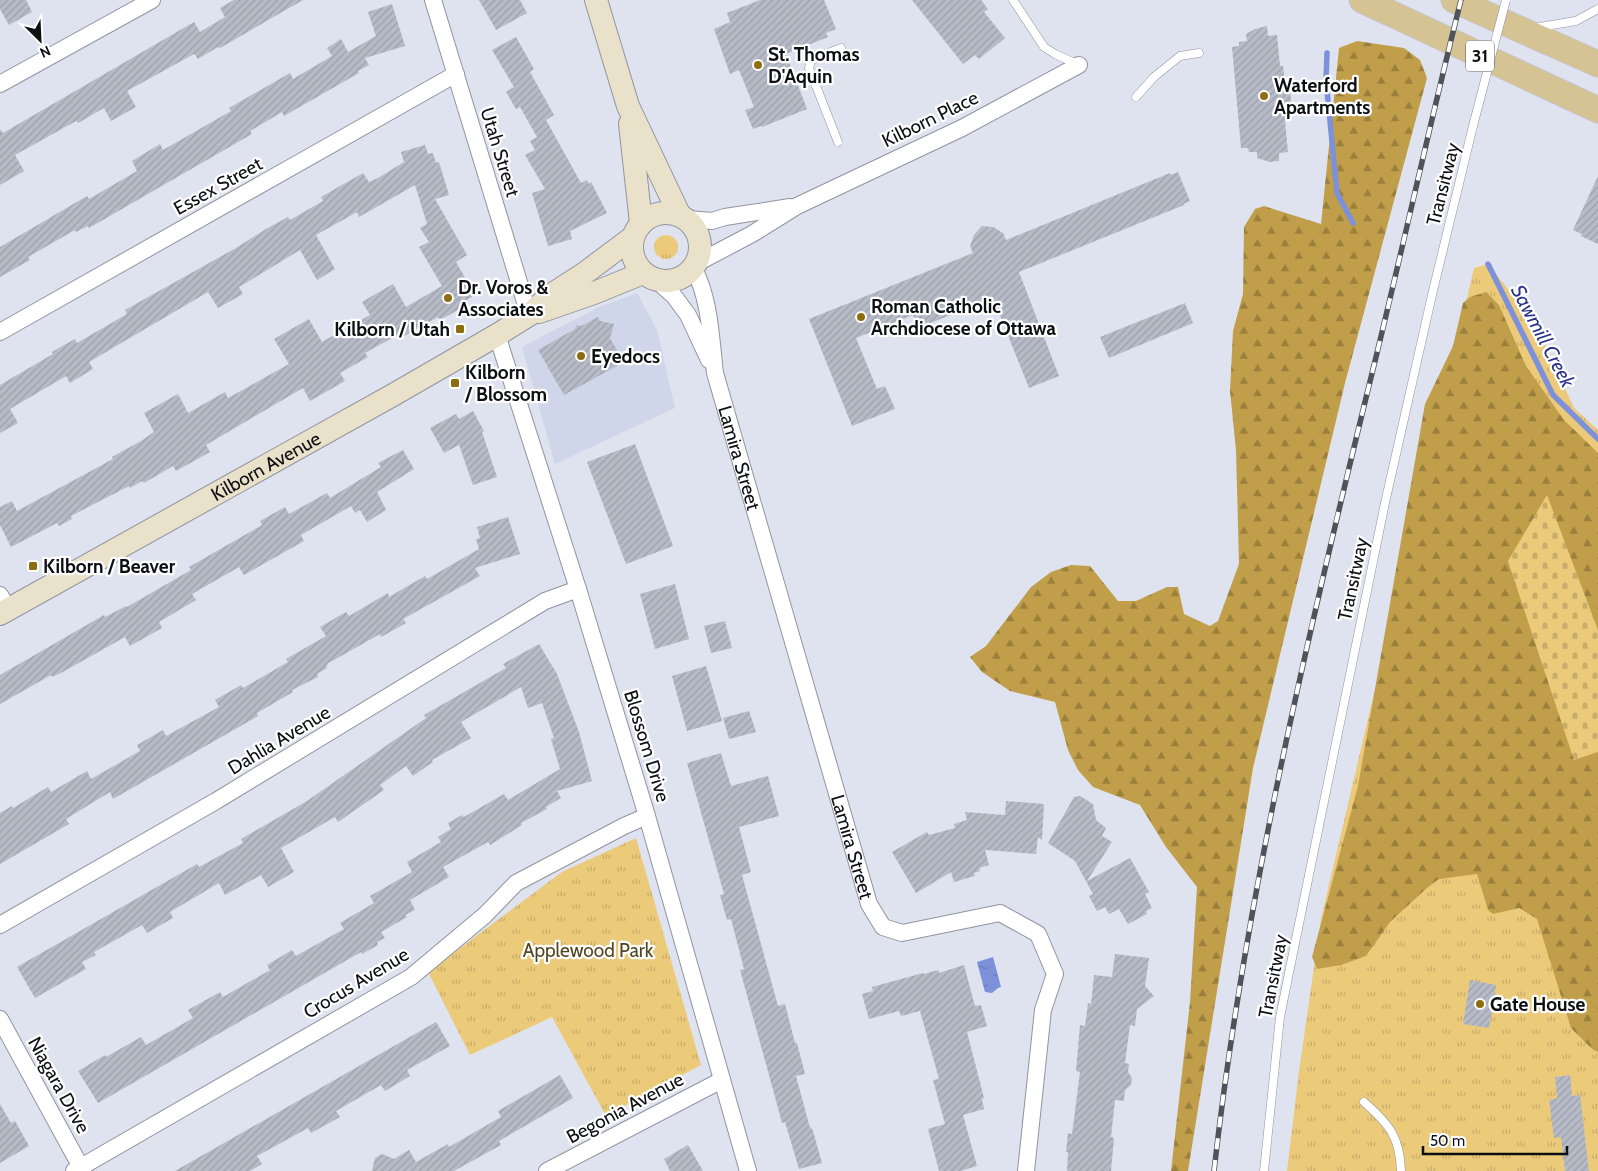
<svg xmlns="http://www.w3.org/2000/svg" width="1598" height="1171" font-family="Cabin,sans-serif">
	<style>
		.built { fill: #d0d6e9 }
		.grass { fill: url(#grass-tufts) }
		.forest { fill: url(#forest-firs) }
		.cemetery { fill: url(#cemetery-stones) }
		.water { fill: url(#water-ripples) }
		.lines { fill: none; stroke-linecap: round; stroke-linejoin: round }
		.stream { stroke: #7d91db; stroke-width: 5.5 }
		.building { fill: url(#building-hatch) }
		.lane-casing { stroke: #90949f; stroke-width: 9 }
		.street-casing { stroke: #90949f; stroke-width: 18 }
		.secondary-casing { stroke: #90949f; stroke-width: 24 }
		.primary-casing { stroke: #c5c5c6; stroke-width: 27 }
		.lane { stroke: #fff; stroke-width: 8 }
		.street { stroke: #fff; stroke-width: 16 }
		.secondary { stroke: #eae1ca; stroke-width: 22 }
		.primary { stroke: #d6c394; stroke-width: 25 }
		.rail-casing { stroke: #505259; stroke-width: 5.5 }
		.rail { stroke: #fff; stroke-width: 4; stroke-dasharray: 11; stroke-linecap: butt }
		.lane-bridge-casing { stroke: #90949f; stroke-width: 9; stroke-linecap: butt }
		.lane-bridge { stroke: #fff; stroke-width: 8 }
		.poi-dot { fill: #8c6d10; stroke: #fff; stroke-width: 2 }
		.labels { text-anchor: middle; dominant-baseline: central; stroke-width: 4.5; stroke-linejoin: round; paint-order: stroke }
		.shield { fill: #fff; stroke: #56575a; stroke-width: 1 }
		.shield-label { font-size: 18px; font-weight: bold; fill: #0e0f13 }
		.poi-label { font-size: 19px; font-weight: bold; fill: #0e0f13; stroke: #fff; text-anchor: start }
		.street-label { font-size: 19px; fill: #0e0f13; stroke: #fff }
		.park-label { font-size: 19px; fill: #534420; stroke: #fff }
		.water-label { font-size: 20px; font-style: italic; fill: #273388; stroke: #fff }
	</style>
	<defs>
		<pattern id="grass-tufts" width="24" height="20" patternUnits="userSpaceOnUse" patternTransform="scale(1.25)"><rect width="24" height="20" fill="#ebca7a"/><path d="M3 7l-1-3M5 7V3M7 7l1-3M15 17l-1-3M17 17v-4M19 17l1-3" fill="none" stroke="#c8ac69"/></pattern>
		<pattern id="forest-firs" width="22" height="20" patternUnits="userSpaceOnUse" patternTransform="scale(1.25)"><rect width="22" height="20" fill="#c19f4a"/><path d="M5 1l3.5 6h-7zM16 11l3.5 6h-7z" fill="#9b803c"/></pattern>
		<pattern id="cemetery-stones" width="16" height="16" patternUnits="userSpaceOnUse" patternTransform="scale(1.25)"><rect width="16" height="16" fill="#ebca7a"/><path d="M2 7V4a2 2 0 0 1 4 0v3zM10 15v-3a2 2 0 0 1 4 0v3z" fill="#c8ac69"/></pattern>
		<pattern id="water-ripples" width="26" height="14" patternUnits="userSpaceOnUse" patternTransform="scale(1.25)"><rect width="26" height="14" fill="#7d91db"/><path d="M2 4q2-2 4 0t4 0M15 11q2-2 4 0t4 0" fill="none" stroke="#6575b0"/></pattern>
		<pattern id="building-hatch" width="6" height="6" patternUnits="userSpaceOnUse" patternTransform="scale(1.25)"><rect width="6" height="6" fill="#b7bbc7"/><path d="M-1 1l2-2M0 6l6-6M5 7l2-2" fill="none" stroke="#9ca0aa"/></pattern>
	</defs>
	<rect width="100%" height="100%" fill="#dfe3ef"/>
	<polygon class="built" points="637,293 657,330 675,408 555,464 522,347 597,308"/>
	<g class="grass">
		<circle cx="666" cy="247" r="12"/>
		<polygon points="1488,264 1511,293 1538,329 1574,408 1598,430 1598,1171 1287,1171 1299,1071 1321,919 1474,268"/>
		<polygon points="636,838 701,1065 606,1116 552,1017 470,1055 428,972 562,872"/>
	</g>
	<g class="forest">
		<polygon points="1357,41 1404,48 1420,60 1427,78 1345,383 1253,768 1188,1171 1171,1171 1190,1002 1197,887 1166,847 1140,805 1093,787 1078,770 1068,750 1055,702 1010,691 982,672 970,657 986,646 1031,587 1051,572 1071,565 1090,566 1118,601 1136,601 1167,587 1178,587 1184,614 1210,626 1218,621 1239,564 1236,450 1230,391 1233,331 1243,294 1244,227 1255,209 1264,206 1321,224 1339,48"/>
		<polygon points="1486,292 1499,305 1526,366 1564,420 1598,453 1598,1052 1592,1049 1571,1028 1537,919 1519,908 1493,914 1488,910 1477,874 1439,879 1428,887 1390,922 1366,956 1341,965 1317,969 1312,957 1358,786 1425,404 1453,346 1463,303 1470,297"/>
	</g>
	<polygon class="cemetery" points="1547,495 1598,630 1598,752 1574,760 1508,561"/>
	<polygon class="water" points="993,957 1001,987 998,988 992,993 985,992 977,962"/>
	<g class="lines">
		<g class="stream">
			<polyline points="1327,53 1326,80 1337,193 1353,223"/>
			<polyline points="1488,264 1553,395 1598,439"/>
		</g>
	</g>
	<g class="building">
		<polygon points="0,0 26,0 32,12 9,25 0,9"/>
		<polygon points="234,0 303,0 220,48 218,47 198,59 194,54 127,91 136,107 111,121 104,108 78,123 76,121 15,155 24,171 0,185 0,129 3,133 194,22 200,32 225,17 220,8"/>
		<polygon points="479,0 520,0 527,13 496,30"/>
		<polygon points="760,0 824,0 836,29 826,33 828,37 786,54 807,109 762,127 761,126 753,129 745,110 754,107 739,70 730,74 714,29 730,22 727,13"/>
		<polygon points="912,0 981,0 988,9 984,12 1005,38 979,59 975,55 963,64"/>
		<polygon points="392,4 405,46 365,58 369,65 358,71 359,73 284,116 282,112 250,131 252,134 89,228 88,226 76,232 75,230 28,257 30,260 0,277 0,247 87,196 89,199 137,171 132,161 160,144 163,150 231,111 229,108 290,73 293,79 332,56 327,48 341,39 348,52 376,36 368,12"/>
		<polygon points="1267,26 1268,36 1277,35 1280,66 1283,66 1285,84 1290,84 1291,103 1286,103 1288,121 1285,121 1288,152 1279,153 1279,161 1270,162 1257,158 1257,152 1249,152 1248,148 1241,148 1232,47 1239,46 1239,42 1247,41 1246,34 1255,29"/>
		<polygon points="516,37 534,69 530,72 554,115 546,120 581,183 587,180 589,184 591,182 607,213 570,231 572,239 548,246 532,193 545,189 525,155 535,150 530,141 537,137 520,107 516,109 506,92 514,87 492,50"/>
		<polygon points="425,145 428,154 433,153 436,163 439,162 449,195 435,199 467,255 456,262 475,295 465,301 467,305 440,320 438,317 401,338 399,334 365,353 368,357 340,373 345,381 310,401 303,388 206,445 210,452 176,471 173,466 144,483 142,481 130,488 129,486 71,516 72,519 59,526 57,523 11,547 0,525 0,507 12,501 17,511 113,459 112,457 141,441 154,432 144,413 178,394 188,413 225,392 228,398 289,364 274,339 309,319 322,342 370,315 362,302 393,284 406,307 442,286 419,247 429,242 420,228 427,224 415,185 359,217 357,212 316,235 335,269 317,280 300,250 239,287 243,294 218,308 208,292 89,362 93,369 70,383 66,376 10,409 18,423 0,433 0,385 53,354 52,352 64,345 75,339 77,343 127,314 125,310 236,248 266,229 288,217 290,220 323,201 321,197 363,173 369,182 378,178 404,162 401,152"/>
		<polygon points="1178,172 1190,201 1183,204 1184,205 1019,272 1059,376 1029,388 993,298 918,328 913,315 856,338 877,389 885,386 895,409 852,426 809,319 973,253 970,246 974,235 982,226 993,227 1003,233 1006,240 1170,173 1171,175"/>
		<polygon points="1598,176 1598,244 1581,236 1582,234 1573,230"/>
		<polygon points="1185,303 1193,323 1109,358 1100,337"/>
		<polygon points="598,317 600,321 614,324 610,338 624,362 564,395 538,350 575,329 577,325 581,326"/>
		<polygon points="473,411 484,431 482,432 497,477 473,485 459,445 444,453 430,428 456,414 459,419"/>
		<polygon points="635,444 673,546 626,564 587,462"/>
		<polygon points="403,450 414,469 377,492 386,510 367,522 360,510 355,513 351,506 301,535 304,541 244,575 239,567 192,594 196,600 159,622 162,628 130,646 125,637 61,673 52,677 51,675 0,704 0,675 104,615 105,617 126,606 127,607 191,570 189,567 262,525 260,521 285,507 289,514 327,493 330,498 381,467 378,463"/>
		<polygon points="508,517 520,554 475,568 480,576 403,619 406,623 381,637 380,634 327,664 328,665 326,666 327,668 317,674 318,677 292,690 293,692 257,713 258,716 113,799 110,792 66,819 69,824 0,864 0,813 12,806 13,808 48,787 51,792 87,771 91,779 140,751 137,745 163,730 166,736 219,707 215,700 241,685 243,688 288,662 286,659 326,636 320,627 346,612 349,616 388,593 389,597 425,576 427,579 479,549 476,539 480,538 477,527"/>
		<polygon points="675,584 689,639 655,649 640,594"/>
		<polygon points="725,621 732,648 711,653 704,626"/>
		<polygon points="539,644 557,674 579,732 592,781 557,791 561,798 546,807 547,809 521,823 522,825 490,845 488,842 443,867 449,877 410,900 415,910 405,915 407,917 381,932 385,938 377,942 378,945 362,954 361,952 98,1103 78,1071 105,1055 106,1057 141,1037 146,1045 193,1018 188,1010 220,992 223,997 270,970 267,965 292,950 296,956 344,929 340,923 374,903 370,896 412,872 407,862 441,842 438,837 451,829 448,823 462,815 464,817 504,794 508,800 560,769 551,739 554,738 542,703 528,708 521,687 461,722 471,738 432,760 433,762 413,776 406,766 380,785 384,790 338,822 335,817 281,848 294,872 268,887 261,875 225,895 219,883 170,912 173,918 147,933 142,925 94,952 96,955 82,962 86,969 35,998 17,967 197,864 199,867 243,843 241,839 307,801 426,718 424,715 506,668 503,664"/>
		<polygon points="706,666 722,721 687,731 672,676"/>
		<polygon points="749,711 756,732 729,739 723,718"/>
		<polygon points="721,753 731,786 768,776 779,816 739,827 751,872 742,875 778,1006 785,1004 795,1043 797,1043 805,1074 796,1076 810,1128 811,1127 813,1131 822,1163 799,1169 785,1122 782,1123 775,1097 740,970 744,969 731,919 727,920 720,895 724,894 687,763"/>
		<polygon points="1080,796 1093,804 1096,820 1106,828 1102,836 1112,842 1087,881 1130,858 1149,892 1145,894 1152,908 1146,911 1147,914 1128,924 1119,909 1109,914 1105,907 1097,911 1089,896 1093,894 1075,861 1048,843 1074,797"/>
		<polygon points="1006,801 1044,804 1042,840 1038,837 1036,854 985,850 989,865 979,868 980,871 974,873 975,876 954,882 951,872 916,893 892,852 927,832 929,835 955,828 954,824 967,820 965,812 1005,815"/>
		<polygon points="1115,954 1149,958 1145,986 1154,996 1137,1009 1135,1026 1130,1025 1125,1063 1129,1064 1128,1072 1132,1078 1131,1085 1125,1090 1124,1101 1115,1100 1111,1137 1114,1138 1111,1171 1067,1171 1068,1152 1066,1152 1068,1133 1072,1134 1080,1072 1076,1071 1080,1025 1085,1026 1088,1003 1091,1004 1094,975 1112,977"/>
		<polygon points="964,965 975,1006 981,1005 987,1026 967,1032 984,1098 982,1099 984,1109 963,1115 977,1166 960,1171 939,1171 928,1129 945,1124 933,1080 939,1079 920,1011 901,1016 899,1011 869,1019 862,994 873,991 872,987 923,973 924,974 938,970 939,973"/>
		<polygon points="1470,980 1496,985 1489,1028 1463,1024"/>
		<polygon points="436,1022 450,1046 407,1070 410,1076 385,1091 381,1085 336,1111 340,1117 311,1133 308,1128 257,1156 262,1164 250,1171 175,1171"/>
		<polygon points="560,1075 573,1098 499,1141 501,1145 454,1171 372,1171 375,1158 382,1154 394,1159 409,1150 416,1162 448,1144 449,1147 501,1117 498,1111"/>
		<polygon points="1570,1075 1572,1096 1580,1095 1589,1171 1565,1171 1561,1137 1554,1138 1549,1100 1557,1098 1555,1077"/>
		<polygon points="0,1104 11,1123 15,1121 29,1146 0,1163"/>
		<polygon points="688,1145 703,1171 670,1171 664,1159"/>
	</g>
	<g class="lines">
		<g class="lane-casing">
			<g id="lane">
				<polyline points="1013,0 1044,47 1055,54 1079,65"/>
				<polyline points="1534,28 1576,21 1598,9"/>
				<polyline points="1136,97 1154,77 1180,56 1199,53"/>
				<polyline points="838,142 809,68 811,60 841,48"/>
				<path d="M1364,1102C1389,1124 1400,1137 1401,1171"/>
				<polyline points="1264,1171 1280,1017 1385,503 1432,295 1473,126"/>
			</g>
		</g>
		<g class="street-casing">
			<g id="street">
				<polyline points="433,0 529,315"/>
				<polyline points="0,84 152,0"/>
				<polyline points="688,219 712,221 725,217 790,207"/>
				<polyline points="697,263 752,234 797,206 962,128 1079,65"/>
				<path id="s1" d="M694,269C710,299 711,339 715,373L869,904L883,927L902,933L1000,913L1038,934L1055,974L1043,1010L1026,1171"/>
				<polyline points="656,280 674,296 688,315 709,360"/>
				<polyline points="0,332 456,74"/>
				<polyline points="497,335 578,589 647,816 748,1171"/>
				<polyline points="0,595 8,609"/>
				<polyline points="0,925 216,801 545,601 578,589"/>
				<polyline points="0,1019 83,1171"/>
				<polyline points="74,1171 411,977 485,915 516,883 624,826 647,816"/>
				<polyline points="547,1171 722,1080"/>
			</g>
		</g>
		<g class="secondary-casing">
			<g id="secondary">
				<polyline points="596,0 628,106 679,214"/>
				<polyline points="630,124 641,223"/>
				<circle cx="666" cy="247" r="34"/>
				<polyline points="539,312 594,293 643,273"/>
				<path id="s2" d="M0,614L393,395L497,335L529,315L551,295L585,273L633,237"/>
			</g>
		</g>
		<g class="primary-casing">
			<g id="primary">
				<polyline points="1362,0 1598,110"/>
				<polyline points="1454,0 1598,64"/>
			</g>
		</g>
		<use href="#lane" class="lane"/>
		<use href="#street" class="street"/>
		<use href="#secondary" class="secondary"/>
		<use href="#primary" class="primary"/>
		<g class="rail-casing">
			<path id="rail" d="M1214,1171C1245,896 1310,626 1376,357C1405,238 1431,119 1461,0"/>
		</g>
		<use href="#rail" class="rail"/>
		<g class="lane-bridge-casing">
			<polyline id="lane-bridge" points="1473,126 1506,0"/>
		</g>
		<use href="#lane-bridge" class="lane-bridge"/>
	</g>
	<g class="poi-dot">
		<circle cx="758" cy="65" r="5"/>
		<circle cx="1264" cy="96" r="5"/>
		<circle cx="448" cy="298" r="5"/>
		<circle cx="861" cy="317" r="5"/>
		<rect x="455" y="324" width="10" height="10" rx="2.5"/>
		<circle cx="581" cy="356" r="5"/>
		<rect x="450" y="378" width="10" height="10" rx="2.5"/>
		<rect x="28" y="561" width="10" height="10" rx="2.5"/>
		<circle cx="1480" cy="1004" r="5"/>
	</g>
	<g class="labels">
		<rect class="shield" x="1466" y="40.5" width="28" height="31" rx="4"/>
		<g class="shield-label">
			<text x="1480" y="56">31</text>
		</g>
		<g class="poi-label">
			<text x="768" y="54">St. Thomas<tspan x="768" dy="22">D'Aquin</tspan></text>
			<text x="1274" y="85">Waterford<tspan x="1274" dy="22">Apartments</tspan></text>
			<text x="458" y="287">Dr. Voros &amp;<tspan x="458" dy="22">Associates</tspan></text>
			<text x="871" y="306">Roman Catholic<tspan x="871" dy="22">Archdiocese of Ottawa</tspan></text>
			<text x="450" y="329" text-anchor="end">Kilborn / Utah</text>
			<text x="591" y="356">Eyedocs</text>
			<text x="465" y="372">Kilborn<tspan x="465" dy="22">/ Blossom</tspan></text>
			<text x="43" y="566">Kilborn / Beaver</text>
			<text x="1490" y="1004">Gate House</text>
		</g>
		<g class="street-label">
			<text transform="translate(930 119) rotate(-26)">Kilborn Place</text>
			<text transform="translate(500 152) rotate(73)">Utah Street</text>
			<text transform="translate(1443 184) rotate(-76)">Transitway</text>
			<text transform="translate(218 186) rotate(-29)">Essex Street</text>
			<text stroke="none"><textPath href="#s1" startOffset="195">Lamira Street</textPath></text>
			<text stroke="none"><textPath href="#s2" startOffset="304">Kilborn Avenue</textPath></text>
			<text transform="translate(1353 579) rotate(-78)">Transitway</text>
			<text transform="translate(279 740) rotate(-31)">Dahlia Avenue</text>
			<text transform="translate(647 746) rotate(73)">Blossom Drive</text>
			<text stroke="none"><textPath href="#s1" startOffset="600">Lamira Street</textPath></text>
			<text transform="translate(1273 976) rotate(-79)">Transitway</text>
			<text transform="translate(356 983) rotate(-31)">Crocus Avenue</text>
			<text transform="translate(59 1085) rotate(61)">Niagara Drive</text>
			<text transform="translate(625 1108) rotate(-28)">Begonia Avenue</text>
		</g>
		<g class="park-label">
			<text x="588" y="950">Applewood Park</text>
		</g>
		<g class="water-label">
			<text transform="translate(1543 336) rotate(62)">Sawmill Creek</text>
		</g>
	</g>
	<g transform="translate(40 40) rotate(156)" stroke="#ffffff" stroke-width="4" paint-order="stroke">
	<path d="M0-4L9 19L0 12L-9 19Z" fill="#0e0f13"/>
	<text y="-8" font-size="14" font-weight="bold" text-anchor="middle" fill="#0e0f13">N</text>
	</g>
	<path d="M1423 1146v8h144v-8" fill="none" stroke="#0e0f13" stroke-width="2.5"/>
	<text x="1430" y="1146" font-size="15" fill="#0e0f13" stroke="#ffffff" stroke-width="4" paint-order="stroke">50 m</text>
</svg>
